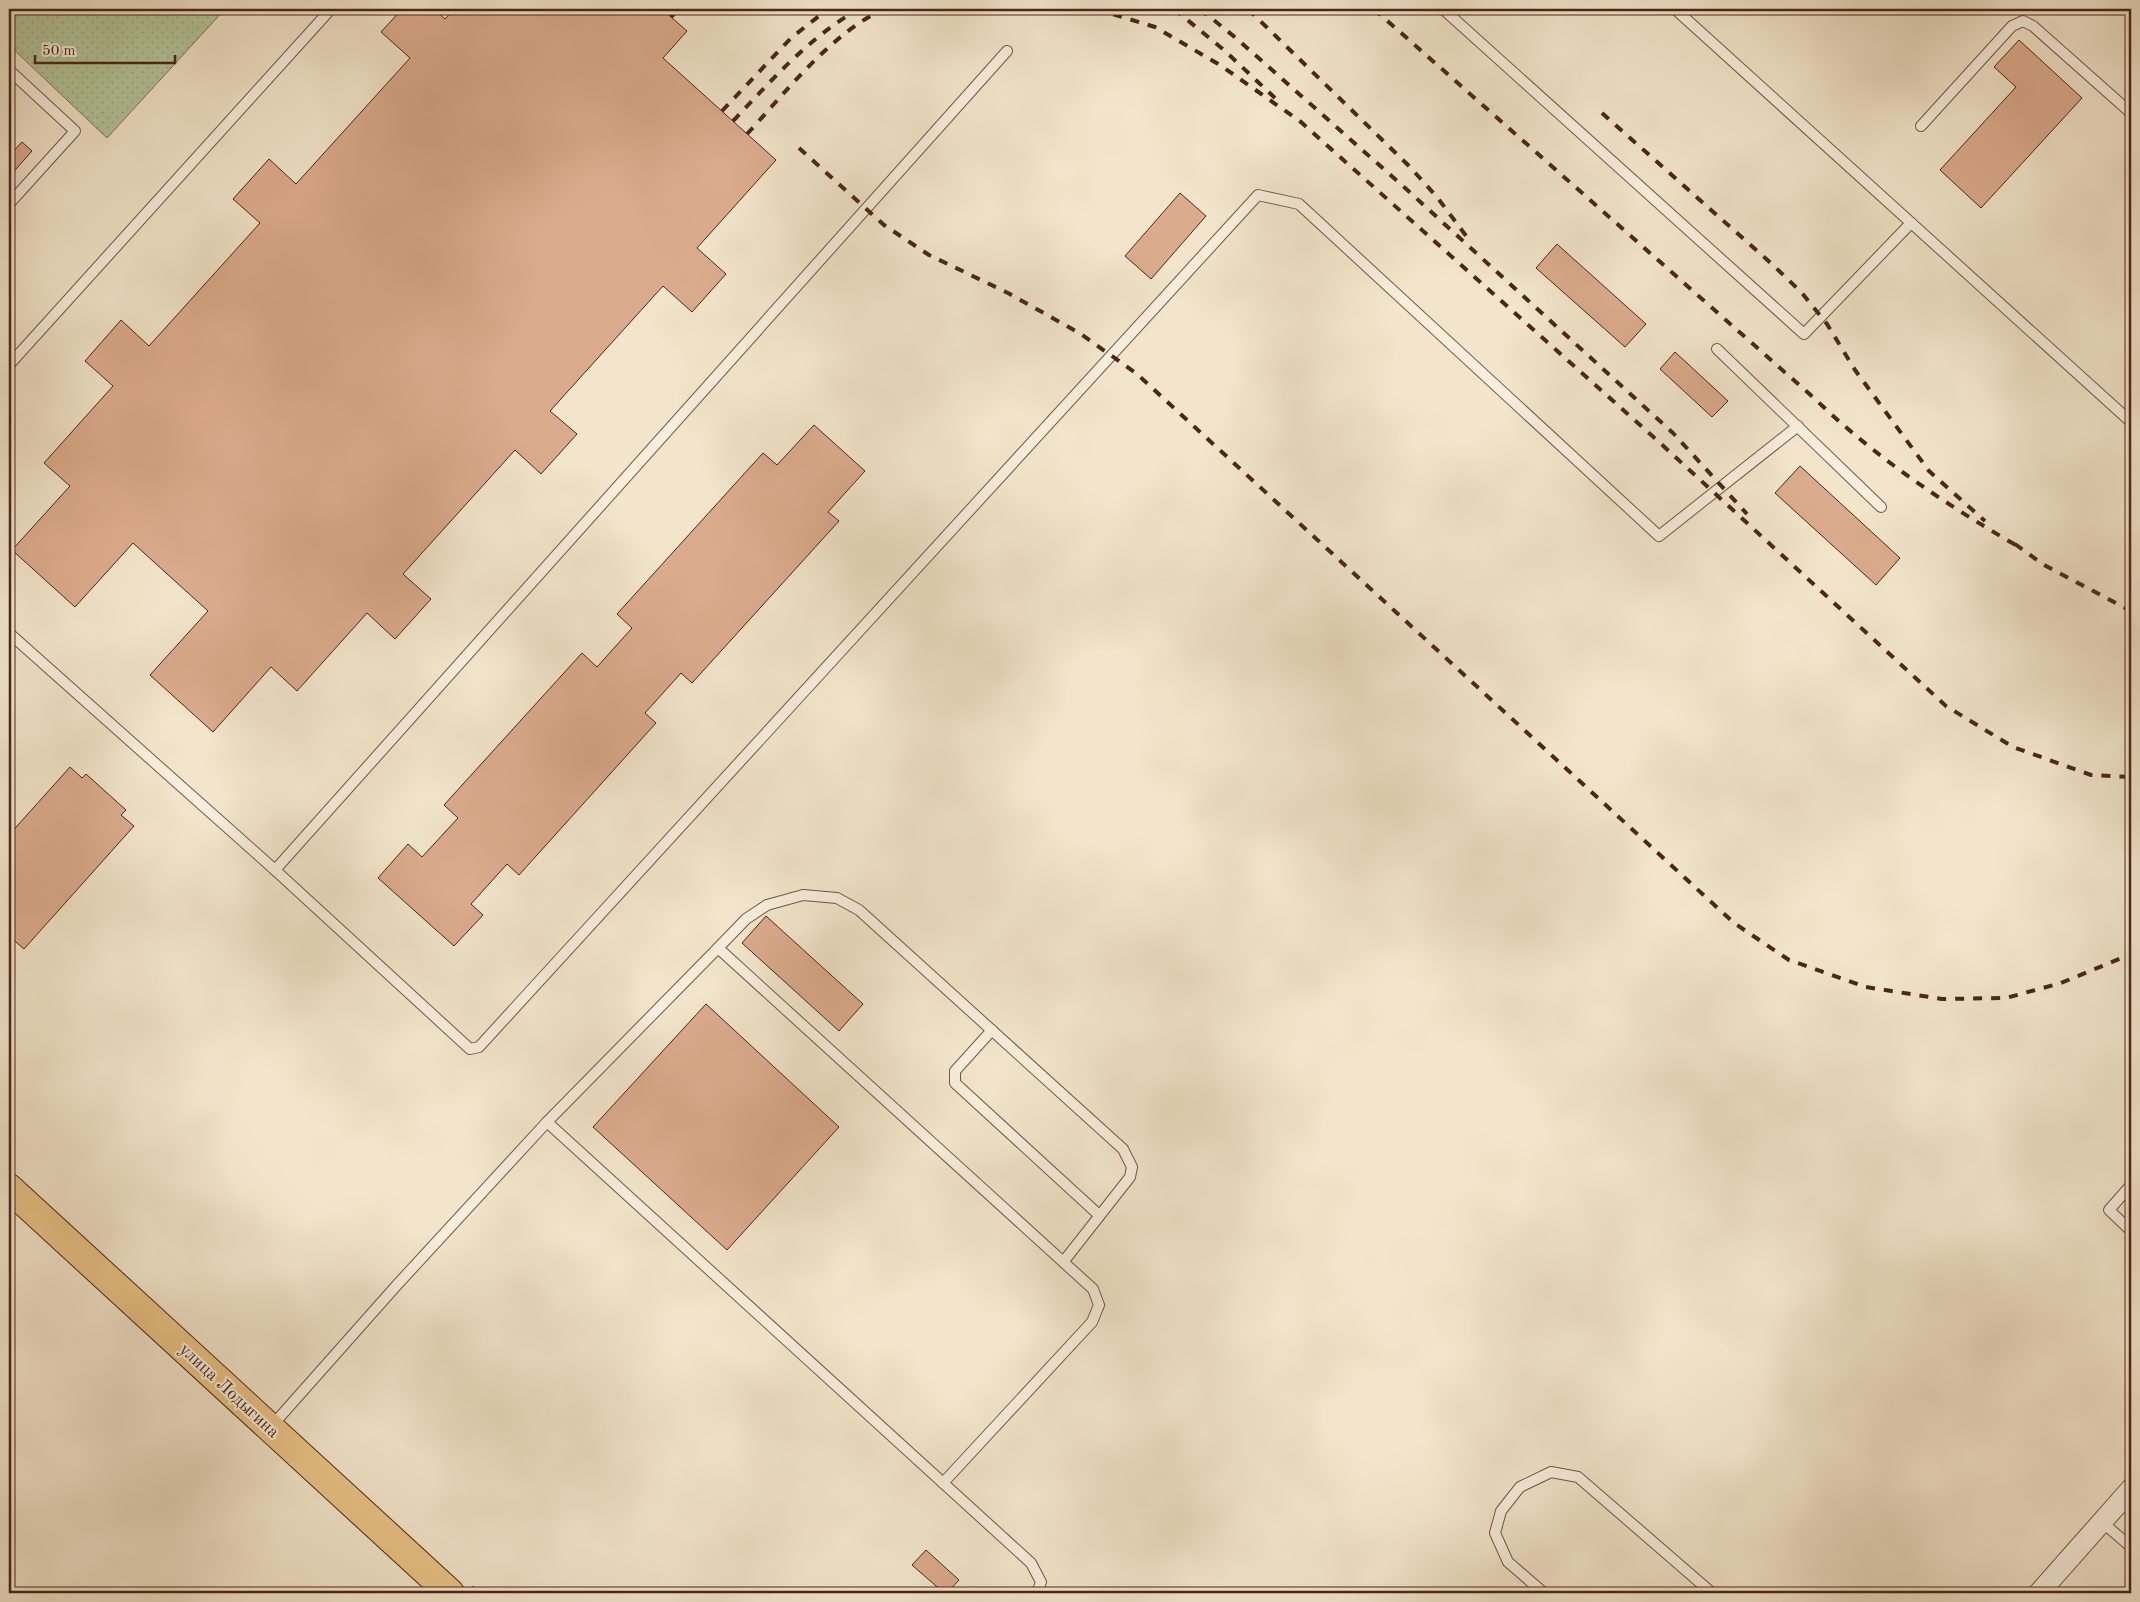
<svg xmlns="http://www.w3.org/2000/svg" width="2140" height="1602" font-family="'Old Standard TT',serif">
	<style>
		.grass { fill: url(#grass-dots); stroke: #7f765a }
		.building { fill: #dbab8d; stroke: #4a2618 }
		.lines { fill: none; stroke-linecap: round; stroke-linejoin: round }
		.lane-casing { stroke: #745645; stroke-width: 12 }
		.street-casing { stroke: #745645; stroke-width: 22 }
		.primary-casing { stroke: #4a2618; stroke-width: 30 }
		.path { stroke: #4a2618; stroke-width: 3; stroke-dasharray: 1 2.5; stroke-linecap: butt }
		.lane { stroke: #f7eedd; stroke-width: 10 }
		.street { stroke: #f7eedd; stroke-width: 20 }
		.primary { stroke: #e9c286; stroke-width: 28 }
		.rail { stroke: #4a2618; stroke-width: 4; stroke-dasharray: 9 9; stroke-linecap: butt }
		.labels { text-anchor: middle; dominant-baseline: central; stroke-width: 4; stroke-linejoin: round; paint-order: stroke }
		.street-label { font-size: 18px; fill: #4a2618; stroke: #f7eedd }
	</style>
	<defs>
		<pattern id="grass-dots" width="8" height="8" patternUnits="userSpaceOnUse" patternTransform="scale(1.25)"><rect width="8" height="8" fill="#b4c69c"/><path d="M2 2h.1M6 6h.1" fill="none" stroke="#9caa86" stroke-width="1.8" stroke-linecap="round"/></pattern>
	</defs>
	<rect width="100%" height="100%" fill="#f2e5cb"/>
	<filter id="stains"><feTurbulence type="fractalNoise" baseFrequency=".004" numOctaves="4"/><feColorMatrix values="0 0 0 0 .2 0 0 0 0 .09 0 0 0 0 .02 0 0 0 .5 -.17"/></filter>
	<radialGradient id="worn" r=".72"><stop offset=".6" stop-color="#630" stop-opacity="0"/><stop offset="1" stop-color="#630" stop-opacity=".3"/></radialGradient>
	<polygon class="grass" points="9,9 225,9 107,138 9,45"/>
	<g class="building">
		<polygon points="402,9 434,9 445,19 454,9 662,9 687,31 663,58 776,160 697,248 726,274 692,312 663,286 550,411 577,434 541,474 515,450 403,574 431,599 395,639 367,613 297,691 271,667 213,732 150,675 208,611 133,543 75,607 12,550 70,486 44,463 113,386 85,361 121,320 149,346 260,223 233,199 269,159 296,184 410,58 381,32"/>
		<polygon points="2019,40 2082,98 1981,208 1940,170 2016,87 1994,67"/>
		<polygon points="22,142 32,151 9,177 9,156"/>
		<polygon points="1180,193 1206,216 1151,279 1125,256"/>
		<polygon points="1557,244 1646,324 1625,347 1536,268"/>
		<polygon points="1675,352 1728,401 1712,417 1660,369"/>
		<polygon points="814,425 865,471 828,512 839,521 692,683 681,673 645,713 656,723 519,875 507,864 471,904 483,915 454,946 378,878 408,844 422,857 458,818 444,805 582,653 597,667 632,628 617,614 763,453 777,465"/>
		<polygon points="1800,466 1900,558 1876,585 1775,493"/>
		<polygon points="70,767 82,778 86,774 126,810 121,815 134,826 24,949 9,936 9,835"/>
		<polygon points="766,916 863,1004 839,1031 742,943"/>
		<polygon points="706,1004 839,1127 727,1250 593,1127"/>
		<polygon points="926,1550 959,1580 947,1593 944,1593 912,1565"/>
	</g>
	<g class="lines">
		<g class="lane-casing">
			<g id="lane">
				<polyline points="1443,9 1804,334 1911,223"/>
				<polyline points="1675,9 2131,422"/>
				<polyline points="9,70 75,131 9,204"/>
				<polyline points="1921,126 2012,26 2023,21 2033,26 2131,113"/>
				<polyline points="1717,349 1881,507"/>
				<polyline points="9,365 331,9"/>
				<polyline points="9,633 275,870 470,1049 479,1047 1258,195 1299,204 1659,536 1798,426"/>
				<polyline points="275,870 1007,51"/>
				<polyline points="718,948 746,919 767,905 803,895 837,898 859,910 1123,1149 1132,1167 1130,1177 1064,1261"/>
				<polyline points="992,1030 955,1071 955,1083 1099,1215"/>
				<polyline points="547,1122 1031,1563 1041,1582 1037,1593"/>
				<polyline points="2131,1185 2109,1210 2131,1231"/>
				<polyline points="270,1428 396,1286 547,1122 718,948 1093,1289 1099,1305 1092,1322 943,1483"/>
				<polyline points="2102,1522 2131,1547"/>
				<polyline points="1544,1593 1508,1562 1495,1533 1501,1511 1520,1487 1551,1472 1578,1477 1712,1593"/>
			</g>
		</g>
		<g class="street-casing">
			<polyline id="street" points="2039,1593 2131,1489"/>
		</g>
		<g class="primary-casing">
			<polyline id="primary" points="9,1188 450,1593"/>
		</g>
		<polyline class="path" points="472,1587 479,1593"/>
		<use href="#lane" class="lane"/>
		<use href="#street" class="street"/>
		<use href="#primary" class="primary"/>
		<g class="rail">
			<polyline points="1096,9 1155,27 1220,65 1301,122 1659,442 1946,706 2013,747 2091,775 2131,777"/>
			<polyline points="1174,9 1224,50 1275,98"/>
			<polyline points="1200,9 1236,38 1404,187 1673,433 1747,514"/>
			<polyline points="1248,9 1409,166 1437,197 1470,241"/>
			<path d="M1374,9L1814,398C1876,458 1945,504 2019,547"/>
			<polyline points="671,17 679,9"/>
			<polyline points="722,111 791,38 828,9"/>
			<polyline points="1602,113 1773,265 1802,293 1827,324 1855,370 1929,471 1985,521"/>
			<path d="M733,121C772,80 809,37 859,9"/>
			<path d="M747,134C785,93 834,30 885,9"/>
			<polyline points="799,148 884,225 929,255 1008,293 1081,334 1137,374 1734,923 1789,960 1866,987 1942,999 2006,998 2061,983 2124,957 2131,952"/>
			<polyline points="2015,544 2044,565 2131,611"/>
		</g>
	</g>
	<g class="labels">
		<g class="street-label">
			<text transform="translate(229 1391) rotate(43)">улица Лодыгина</text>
		</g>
	</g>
	<rect width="2140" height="1602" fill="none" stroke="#f2e5cb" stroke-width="30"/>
	<rect x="10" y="10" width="2120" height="1582" fill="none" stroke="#4a2618" stroke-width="2.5"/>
	<rect x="15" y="15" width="2110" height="1572" fill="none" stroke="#4a2618"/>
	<path d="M35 55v8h140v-8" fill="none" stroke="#4a2618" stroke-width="2.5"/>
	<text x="42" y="55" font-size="15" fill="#4a2618" stroke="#f7eedd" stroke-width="4" paint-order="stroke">50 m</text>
	<rect width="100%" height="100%" filter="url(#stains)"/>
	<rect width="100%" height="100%" fill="url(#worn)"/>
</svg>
